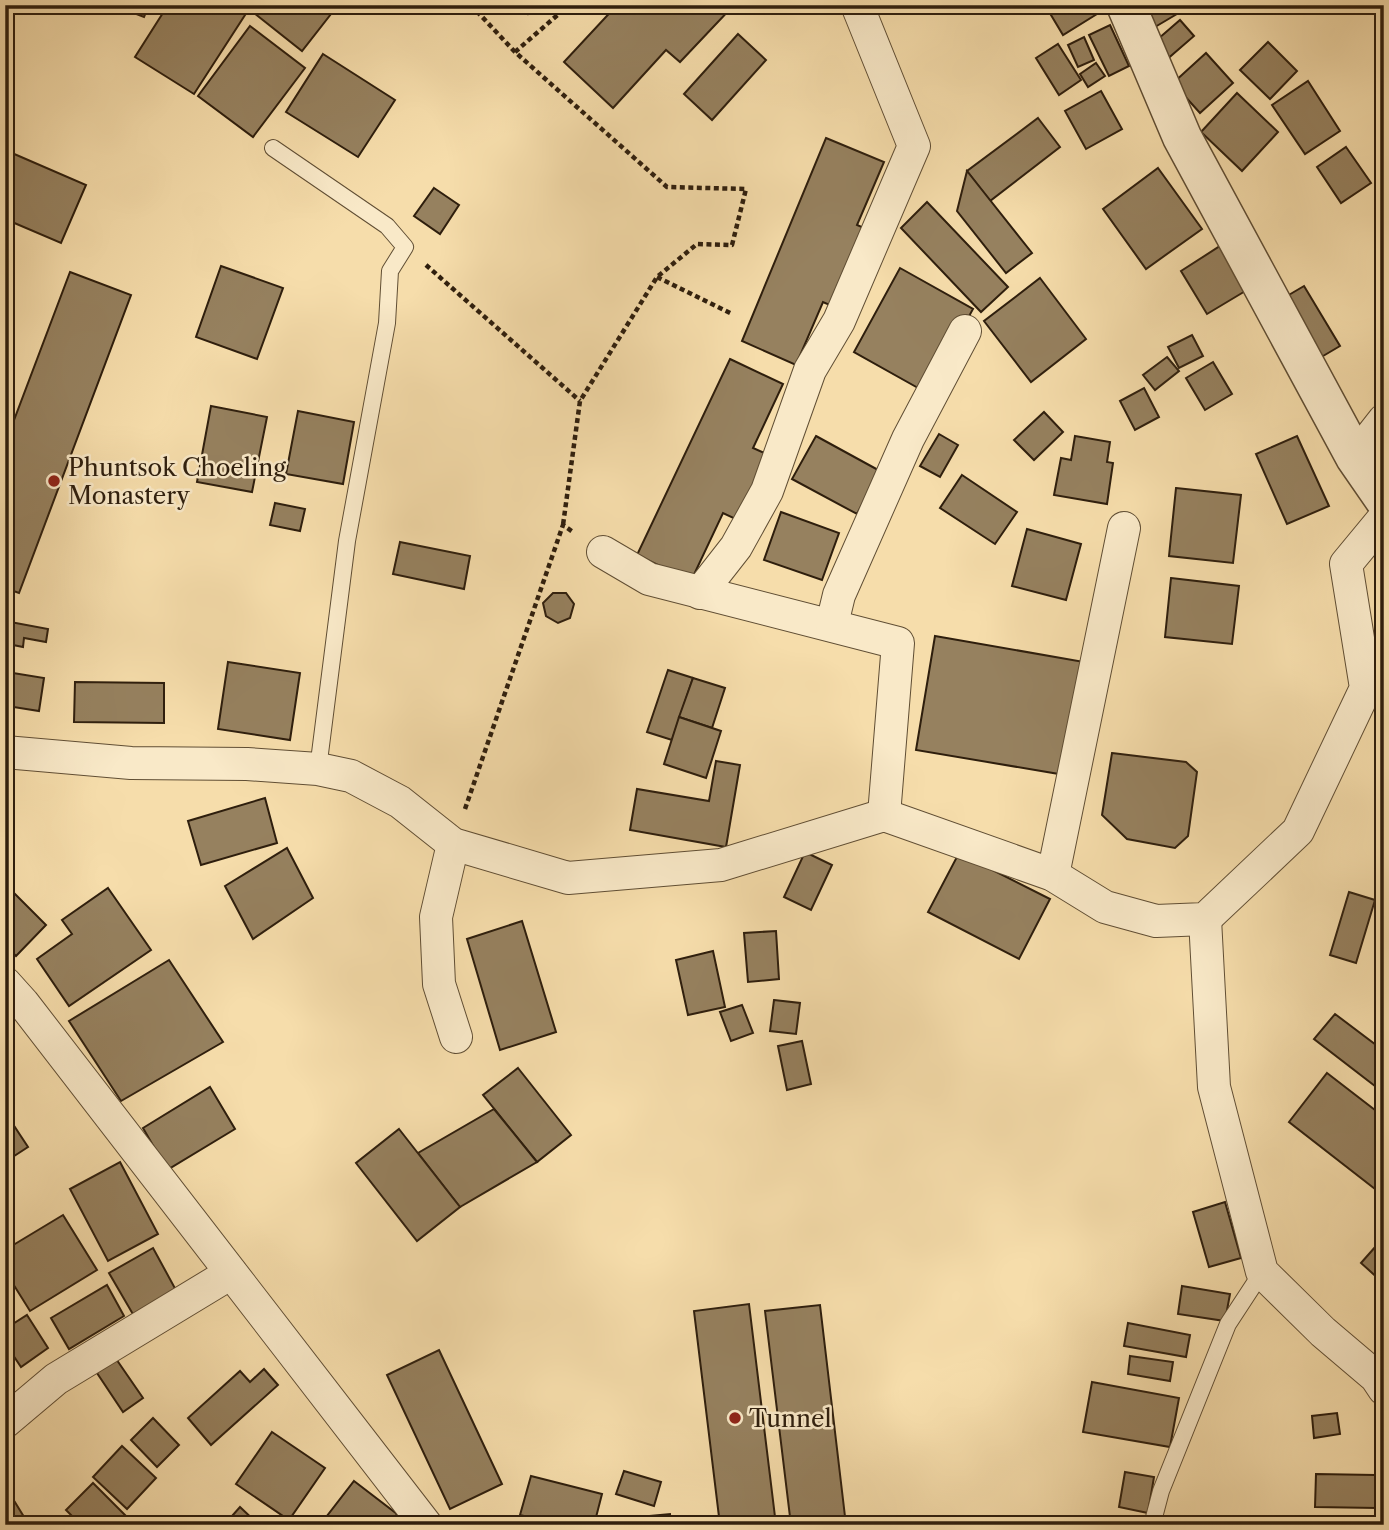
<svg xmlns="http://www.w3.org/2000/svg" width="1389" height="1530" font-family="'Libre Caslon Text',serif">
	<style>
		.building { fill: #96815f; stroke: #2e1e0d; stroke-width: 2 }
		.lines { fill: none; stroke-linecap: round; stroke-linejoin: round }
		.service-casing { stroke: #604e34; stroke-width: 18 }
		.minor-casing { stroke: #604e34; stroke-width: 34 }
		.tertiary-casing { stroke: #604e34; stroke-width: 41 }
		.path { stroke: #2e1e0d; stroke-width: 4.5; stroke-dasharray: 5 3.5; stroke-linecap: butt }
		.service { stroke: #f9e9c8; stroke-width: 16 }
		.minor { stroke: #f9e9c8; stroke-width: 32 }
		.tertiary { stroke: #f9e9c8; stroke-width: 38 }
		.poi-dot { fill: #8f2418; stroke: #f9e9c8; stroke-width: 2.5 }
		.labels { text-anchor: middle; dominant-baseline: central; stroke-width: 5; stroke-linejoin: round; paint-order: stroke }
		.poi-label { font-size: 24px; fill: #2e1e0d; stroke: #f9e9c8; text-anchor: start }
	</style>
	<rect width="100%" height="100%" fill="#f6ddab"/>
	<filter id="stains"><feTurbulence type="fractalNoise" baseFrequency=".00286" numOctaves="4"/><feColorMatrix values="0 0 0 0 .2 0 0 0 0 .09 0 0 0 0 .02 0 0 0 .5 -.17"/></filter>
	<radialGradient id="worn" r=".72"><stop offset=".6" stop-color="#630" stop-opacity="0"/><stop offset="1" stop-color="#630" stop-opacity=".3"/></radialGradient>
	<g class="building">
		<polygon points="113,5 149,5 144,17"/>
		<polygon points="168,5 229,5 245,15 194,94 135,57"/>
		<polygon points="244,5 338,5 302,51"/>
		<polygon points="520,5 538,5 528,14"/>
		<polygon points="617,5 734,5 680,62 666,50 613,108 564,62"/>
		<polygon points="1045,5 1091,5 1097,14 1063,35"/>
		<polygon points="1142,5 1178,5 1182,11 1155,27"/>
		<polygon points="1180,20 1194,36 1165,61 1151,45"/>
		<polygon points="1110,25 1129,66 1109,76 1089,35"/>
		<polygon points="250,26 305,68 253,137 198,96"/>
		<polygon points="738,34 766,60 712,120 684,94"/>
		<polygon points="1084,37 1094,60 1078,67 1068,45"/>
		<polygon points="1268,42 1297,71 1270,99 1240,70"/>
		<polygon points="1058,44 1081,80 1059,95 1036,58"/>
		<polygon points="1206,53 1233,83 1200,113 1173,83"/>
		<polygon points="323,54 395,100 358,157 286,112"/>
		<polygon points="1096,63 1105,76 1088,87 1080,74"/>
		<polygon points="1308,81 1340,131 1305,154 1272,105"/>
		<polygon points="1101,91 1122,129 1086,149 1065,111"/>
		<polygon points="1237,93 1278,132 1242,171 1201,132"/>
		<polygon points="1038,118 1060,147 990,201 967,171"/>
		<polygon points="826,138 884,162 857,225 871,231 839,309 823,302 796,365 742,341"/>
		<polygon points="1346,147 1371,183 1341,203 1317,167"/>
		<polygon points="5,150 86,185 61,243 5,219"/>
		<polygon points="1158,168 1202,229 1146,269 1103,209"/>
		<polygon points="967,171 1032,253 1006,273 957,211"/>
		<polygon points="434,188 459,205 440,234 414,216"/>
		<polygon points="927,202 1008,287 981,312 901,228"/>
		<polygon points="1220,246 1247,290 1207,314 1181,271"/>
		<polygon points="221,266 283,288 257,359 196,337"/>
		<polygon points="900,268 973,309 927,393 854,352"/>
		<polygon points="70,272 131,295 19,593 5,588 5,444"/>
		<polygon points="1040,278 1086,339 1031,382 984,321"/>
		<polygon points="1304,286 1340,346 1318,359 1282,299"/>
		<polygon points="1192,335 1203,356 1179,368 1168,347"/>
		<polygon points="1167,357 1179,371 1155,390 1143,375"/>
		<polygon points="730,359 783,384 753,448 773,457 742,522 723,513 691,581 637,555"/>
		<polygon points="1213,362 1232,394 1205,410 1186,378"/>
		<polygon points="1144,388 1159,417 1135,430 1120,401"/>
		<polygon points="211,406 267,417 252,492 197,482"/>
		<polygon points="298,411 354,422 343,484 286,474"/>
		<polygon points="1044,412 1063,432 1034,460 1014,440"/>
		<polygon points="939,434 958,445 940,477 920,466"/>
		<polygon points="816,436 880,471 857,514 792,479"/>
		<polygon points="1075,436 1110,442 1107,462 1113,463 1107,504 1054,495 1061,458 1071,460"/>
		<polygon points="1297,436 1329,506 1287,524 1256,454"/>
		<polygon points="962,475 1017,512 995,544 940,508"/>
		<polygon points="1176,488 1241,495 1233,563 1169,556"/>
		<polygon points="275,503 305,509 300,531 270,525"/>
		<polygon points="781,512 839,533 822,580 764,560"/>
		<polygon points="1027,529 1081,544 1066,600 1012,586"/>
		<polygon points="400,542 470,556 464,589 393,574"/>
		<polygon points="1171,578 1239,586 1232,644 1165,637"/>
		<polygon points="553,593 566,593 574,604 570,618 558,623 546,616 543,603"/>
		<polygon points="5,621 48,629 46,642 24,638 23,647 8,644 5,660"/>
		<polygon points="935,636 1084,662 1065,775 916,750"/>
		<polygon points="1384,637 1384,656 1374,648"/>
		<polygon points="228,662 300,673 290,740 218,729"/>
		<polygon points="668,670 693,678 672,740 647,732"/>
		<polygon points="13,673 44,678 39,711 7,706"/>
		<polygon points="693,678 725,688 712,728 679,717"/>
		<polygon points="75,682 164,683 164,723 74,722"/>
		<polygon points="679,717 721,731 706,778 664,764"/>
		<polygon points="1112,753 1186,762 1197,772 1188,836 1175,848 1127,839 1102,815"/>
		<polygon points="716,761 740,765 726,847 630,830 637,789 709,801"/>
		<polygon points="265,798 277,843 201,865 188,821"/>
		<polygon points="287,848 313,898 253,939 225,886"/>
		<polygon points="805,852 832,865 811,910 784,897"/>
		<polygon points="959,853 1050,899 1019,959 928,912"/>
		<polygon points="5,884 46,925 16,956 5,945"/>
		<polygon points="108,888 151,950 69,1006 37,959 72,934 62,920"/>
		<polygon points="1349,892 1375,900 1356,963 1330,955"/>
		<polygon points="522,921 556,1032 500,1050 467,939"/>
		<polygon points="776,931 779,979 748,982 744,933"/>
		<polygon points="713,951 725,1007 688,1015 676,960"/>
		<polygon points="169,960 223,1042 121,1101 69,1021"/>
		<polygon points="774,1000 800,1003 796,1034 770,1031"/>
		<polygon points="742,1005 753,1033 731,1041 720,1012"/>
		<polygon points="1335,1014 1384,1051 1384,1093 1314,1039"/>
		<polygon points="802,1041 811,1084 787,1090 778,1046"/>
		<polygon points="518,1068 571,1135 537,1162 483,1095"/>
		<polygon points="1327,1073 1384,1117 1384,1196 1289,1122"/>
		<polygon points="210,1087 235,1129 167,1170 143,1128"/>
		<polygon points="494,1109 537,1162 460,1207 418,1153"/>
		<polygon points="5,1112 28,1147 5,1162"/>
		<polygon points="399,1129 460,1207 417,1241 356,1163"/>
		<polygon points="120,1162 158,1234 108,1261 70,1189"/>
		<polygon points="1225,1202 1241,1258 1209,1267 1193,1212"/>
		<polygon points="63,1215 97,1270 30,1311 5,1271 5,1250"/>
		<polygon points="1384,1237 1384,1276 1380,1280 1361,1263"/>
		<polygon points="153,1248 177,1292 134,1316 109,1273"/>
		<polygon points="107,1285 124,1316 69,1349 51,1318"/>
		<polygon points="1182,1286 1230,1294 1225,1321 1178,1314"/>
		<polygon points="749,1304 776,1525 720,1525 694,1311"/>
		<polygon points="820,1305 846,1525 791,1525 765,1311"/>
		<polygon points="27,1315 48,1348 21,1367 5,1343 5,1329"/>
		<polygon points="1128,1323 1190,1335 1186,1357 1124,1346"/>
		<polygon points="439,1350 502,1484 450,1509 387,1375"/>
		<polygon points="112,1353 143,1398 123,1412 93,1367"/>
		<polygon points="1130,1356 1173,1362 1170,1381 1128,1374"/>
		<polygon points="264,1369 278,1385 211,1445 188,1418 240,1371 250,1382"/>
		<polygon points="1092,1382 1179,1398 1170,1447 1083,1432"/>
		<polygon points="1337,1413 1340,1434 1314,1438 1312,1416"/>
		<polygon points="153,1418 179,1445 157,1467 131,1440"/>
		<polygon points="272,1432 325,1468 289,1520 236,1484"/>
		<polygon points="122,1446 156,1478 127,1509 93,1477"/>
		<polygon points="624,1471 661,1482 654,1506 616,1494"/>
		<polygon points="1125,1472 1154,1477 1148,1513 1119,1507"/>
		<polygon points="1316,1474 1375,1475 1377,1508 1315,1507"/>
		<polygon points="531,1476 602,1494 594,1525 559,1525 520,1515"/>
		<polygon points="354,1481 397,1514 389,1525 320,1525"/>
		<polygon points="93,1483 135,1525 81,1525 66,1510"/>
		<polygon points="5,1486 29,1525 5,1525"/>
		<polygon points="240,1507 259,1525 224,1525"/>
		<polygon points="670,1514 671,1525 619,1525 618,1519"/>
		<polygon points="1299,1517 1376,1522 1376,1525 1299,1525"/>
	</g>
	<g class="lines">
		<g class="service-casing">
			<g id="service">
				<polyline points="273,148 387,226 405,247 390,271 387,323 347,541 318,769"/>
				<polyline points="1152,1525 1161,1491 1228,1324 1262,1272"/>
			</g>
		</g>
		<g class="minor-casing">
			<g id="minor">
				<polyline points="1355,457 1384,420"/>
				<polyline points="603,552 649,579 898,643 884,815"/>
				<polyline points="700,593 736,547 767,491 810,370 839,321 914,146 857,5"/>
				<polyline points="832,624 839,595 908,439 965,331"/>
				<polyline points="5,752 131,763 247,764 318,769 351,776 400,802 453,844 568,878 721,865 884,815 1053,875 1105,907 1156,921 1205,919 1298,831 1366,688 1346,564 1384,518"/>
				<polyline points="453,844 436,917 439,984 456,1037"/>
				<polyline points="1053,875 1124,528"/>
				<polyline points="1205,919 1214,1087 1262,1272 1323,1332 1376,1377 1384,1389"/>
				<polyline points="5,983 23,1003 426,1525"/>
				<polyline points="5,1422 56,1379 231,1273"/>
			</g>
		</g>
		<g class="tertiary-casing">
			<polyline id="tertiary" points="1126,5 1182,137 1355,457 1384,499"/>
		</g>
		<g class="path">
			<polyline points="471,5 515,52 667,187 746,189 732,245 697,244 657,277 580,401 563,525"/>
			<polyline points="515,52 569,5"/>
			<polyline points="426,265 580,401"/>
			<polyline points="657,277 732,314"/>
			<polyline points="465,809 563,525 573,532"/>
		</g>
		<use href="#service" class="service"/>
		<use href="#minor" class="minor"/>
		<use href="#tertiary" class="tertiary"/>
	</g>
	<g class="poi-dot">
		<circle cx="54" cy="481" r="7"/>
		<circle cx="735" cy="1418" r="7"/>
	</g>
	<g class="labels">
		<g class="poi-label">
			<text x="68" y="467">Phuntsok Choeling<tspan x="68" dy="28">Monastery</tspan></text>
			<text x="749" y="1418">Tunnel</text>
		</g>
	</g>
	<rect width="1389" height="1530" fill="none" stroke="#f6ddab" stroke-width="28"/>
	<rect x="7" y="7" width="1375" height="1516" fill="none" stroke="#2e1e0d" stroke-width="3.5"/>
	<rect x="14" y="14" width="1361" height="1502" fill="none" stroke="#2e1e0d" stroke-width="2"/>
	<rect width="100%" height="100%" filter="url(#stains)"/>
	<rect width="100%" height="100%" fill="url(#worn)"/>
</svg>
